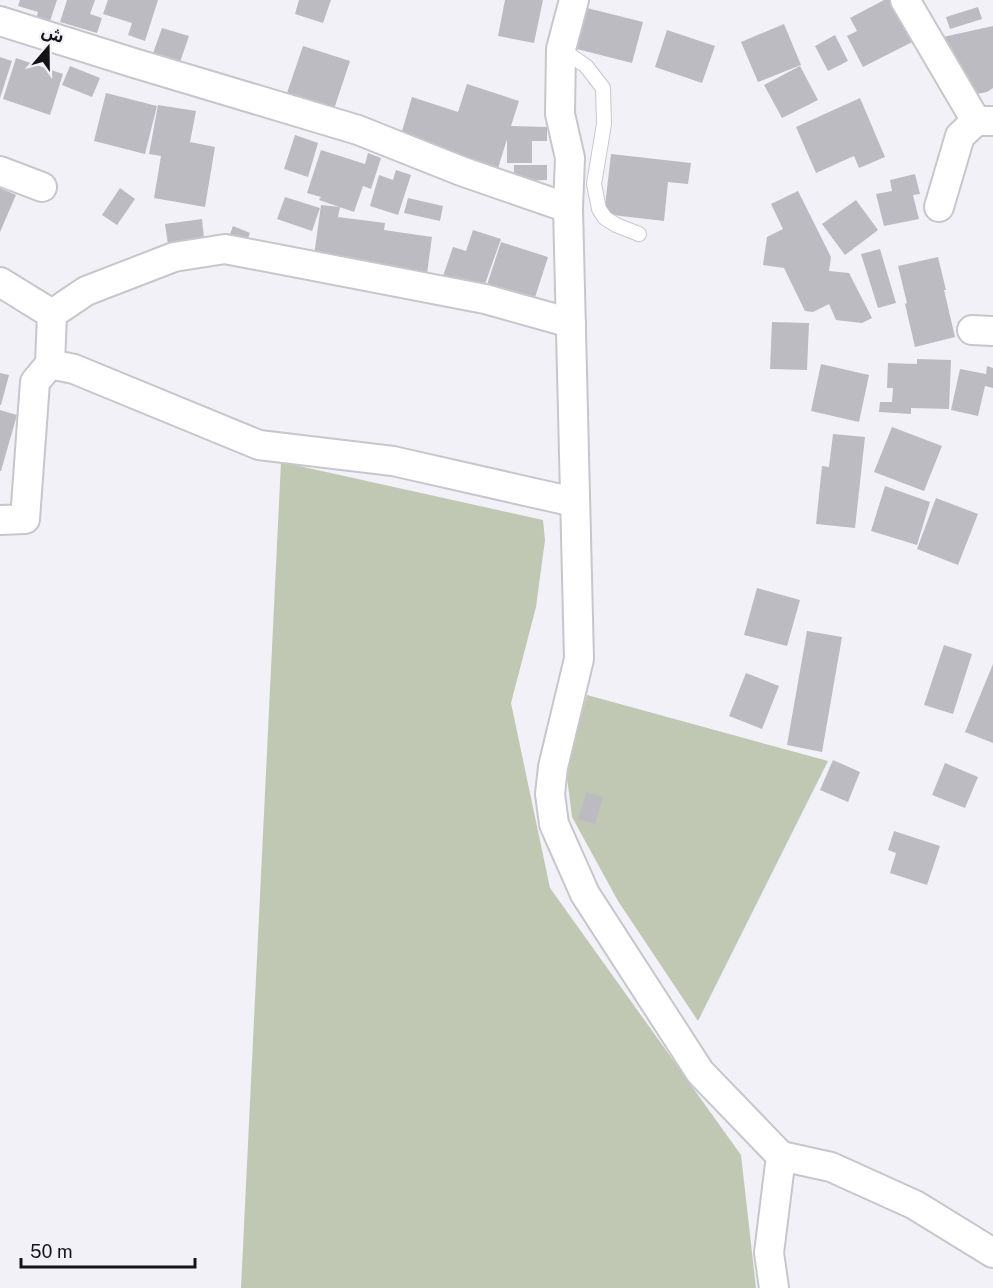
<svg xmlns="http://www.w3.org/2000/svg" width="993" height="1288" font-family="'Public Sans','Noto Sans Arabic',sans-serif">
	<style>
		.green { fill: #c0c8b3 }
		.building { fill: #bdbbc2 }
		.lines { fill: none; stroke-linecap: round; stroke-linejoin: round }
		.service-casing { stroke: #c7c6cd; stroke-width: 16 }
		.minor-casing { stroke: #c7c6cd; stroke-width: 32 }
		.service { stroke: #fff; stroke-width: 14 }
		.minor { stroke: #fff; stroke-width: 28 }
	</style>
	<rect width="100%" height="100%" fill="#f2f1f8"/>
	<g class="green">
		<polygon points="281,462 543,520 545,540 536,607 511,703 550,888 741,1155 756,1288 241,1288"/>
		<polygon points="587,695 828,761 698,1021 618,901 572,817 566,770"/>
	</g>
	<g class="building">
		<polygon points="20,0 57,0 47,30 34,26 38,12 18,6"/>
		<polygon points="67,0 95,0 90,14 102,18 97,33 60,22"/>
		<polygon points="108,0 158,0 145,41 128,35 132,23 103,14"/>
		<polygon points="299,0 331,0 323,23 295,14"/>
		<polygon points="505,0 543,0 534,43 498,36"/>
		<polygon points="884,0 900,0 920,38 863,67 847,36 857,31 850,18"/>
		<polygon points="583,7 643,22 632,63 573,48"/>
		<polygon points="978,7 982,19 950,29 946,17"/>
		<polygon points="784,24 801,65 758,82 741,42"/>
		<polygon points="993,26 993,88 987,92 966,96 951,67 943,37"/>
		<polygon points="162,28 189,36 179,65 152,56"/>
		<polygon points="667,30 715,46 702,83 655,67"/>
		<polygon points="835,35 848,61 828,71 815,46"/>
		<polygon points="303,46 350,61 334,109 287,93"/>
		<polygon points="0,57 12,61 0,98"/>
		<polygon points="16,58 63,74 50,115 3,99"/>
		<polygon points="70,66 100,78 92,97 62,85"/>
		<polygon points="800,66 818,100 782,118 764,85"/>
		<polygon points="467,84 519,101 511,126 547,127 547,141 532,141 532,163 507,163 507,139 496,175 400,138 412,97 458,112"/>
		<polygon points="106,93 157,106 145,154 94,141"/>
		<polygon points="860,98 885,157 859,168 854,156 816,173 796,127"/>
		<polygon points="158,105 196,111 190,142 215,147 205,207 154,198 161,156 149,154"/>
		<polygon points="295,135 318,143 308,177 284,169"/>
		<polygon points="321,150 365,164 368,153 381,158 371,189 363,186 354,212 319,200 321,197 307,193"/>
		<polygon points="611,154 691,163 688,184 668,182 664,221 604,214"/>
		<polygon points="514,165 547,165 547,180 514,181"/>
		<polygon points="396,170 411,175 398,215 370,206 379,175 393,180"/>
		<polygon points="915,174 920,194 913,195 919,219 884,226 876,194 892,191 890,180"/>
		<polygon points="0,188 16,195 0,232"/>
		<polygon points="120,188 135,199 117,225 102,215"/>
		<polygon points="798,191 831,257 829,271 849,273 872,318 862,323 836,320 829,304 813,312 805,311 784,268 763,265 767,237 783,229 771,204"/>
		<polygon points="285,197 320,208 312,231 277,219"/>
		<polygon points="408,198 443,206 440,221 404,213"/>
		<polygon points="856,200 878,230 845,255 822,224"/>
		<polygon points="321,205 340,207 338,217 385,223 384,230 432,237 425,288 313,263"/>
		<polygon points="202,219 205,248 169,252 165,224"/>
		<polygon points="233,226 250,233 243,251 226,245"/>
		<polygon points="473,230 501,239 481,295 441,282 453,247 466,251"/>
		<polygon points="501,242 548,257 531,310 484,294"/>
		<polygon points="880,249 896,303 878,308 861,254"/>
		<polygon points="938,257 946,290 944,290 955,337 915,347 905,304 907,303 898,266"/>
		<polygon points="772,322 809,323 807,370 770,369"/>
		<polygon points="917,359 951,360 949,409 911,408 911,414 879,412 880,402 892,402 893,388 887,388 888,363 917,364"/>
		<polygon points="821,364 869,375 859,422 811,411"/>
		<polygon points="987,366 993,368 993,388 985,386 978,416 951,410 960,369 986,374"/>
		<polygon points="0,373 9,375 1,405 0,405"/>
		<polygon points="0,410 17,415 1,471 0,471"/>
		<polygon points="892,427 942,446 924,491 874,472"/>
		<polygon points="833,434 865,437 855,528 816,524 822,466 829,467"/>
		<polygon points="885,486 930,502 917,545 871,531"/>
		<polygon points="936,498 978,514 958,565 917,549"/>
		<polygon points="757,588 800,600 787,646 744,635"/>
		<polygon points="807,631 842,637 822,752 787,745"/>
		<polygon points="944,645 972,654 953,714 924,705"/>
		<polygon points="993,664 993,743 965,732"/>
		<polygon points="746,673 779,686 762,729 729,716"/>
		<polygon points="833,760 860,772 848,802 820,790"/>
		<polygon points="945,763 978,777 965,808 932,795"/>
		<polygon points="586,792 603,797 595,824 578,819"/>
		<polygon points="894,831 940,846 927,885 890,873 896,853 888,850"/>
	</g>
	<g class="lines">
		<g class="service-casing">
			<polyline id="service" points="561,49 586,66 603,88 604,124 594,184 599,209 605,218 616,225 639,234"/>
		</g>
		<g class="minor-casing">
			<g id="minor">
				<polyline points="574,0 561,49 560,114 570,158 568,208 579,659 553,767 550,794 554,824 585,894 700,1072 781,1156 831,1167 915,1205 993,1253"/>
				<polyline points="905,0 976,121"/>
				<polyline points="0,21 134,63 358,130 461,171 568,208"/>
				<polyline points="0,171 42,187"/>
				<polyline points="939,207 960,136 976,121 993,121"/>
				<polyline points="0,282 52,314"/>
				<polyline points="972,330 993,331"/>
				<polyline points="50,364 74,369 259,445 393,461 574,502"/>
				<polyline points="0,520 25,519 35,382 50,364 52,314 86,291 174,257 225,249 485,299 571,323"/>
				<polyline points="774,1288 769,1253 781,1156"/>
			</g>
		</g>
		<use href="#service" class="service"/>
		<use href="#minor" class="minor"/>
	</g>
	<g transform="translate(48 48) rotate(20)" stroke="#f2f1f8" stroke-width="4.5" paint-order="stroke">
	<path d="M0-4.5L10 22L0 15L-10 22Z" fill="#141416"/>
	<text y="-9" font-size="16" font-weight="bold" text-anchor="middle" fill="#141416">ش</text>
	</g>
	<path d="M21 1258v9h174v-9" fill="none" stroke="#141416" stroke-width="3"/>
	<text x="30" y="1258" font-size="18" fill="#141416" stroke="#f2f1f8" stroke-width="4.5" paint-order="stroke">50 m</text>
</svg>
